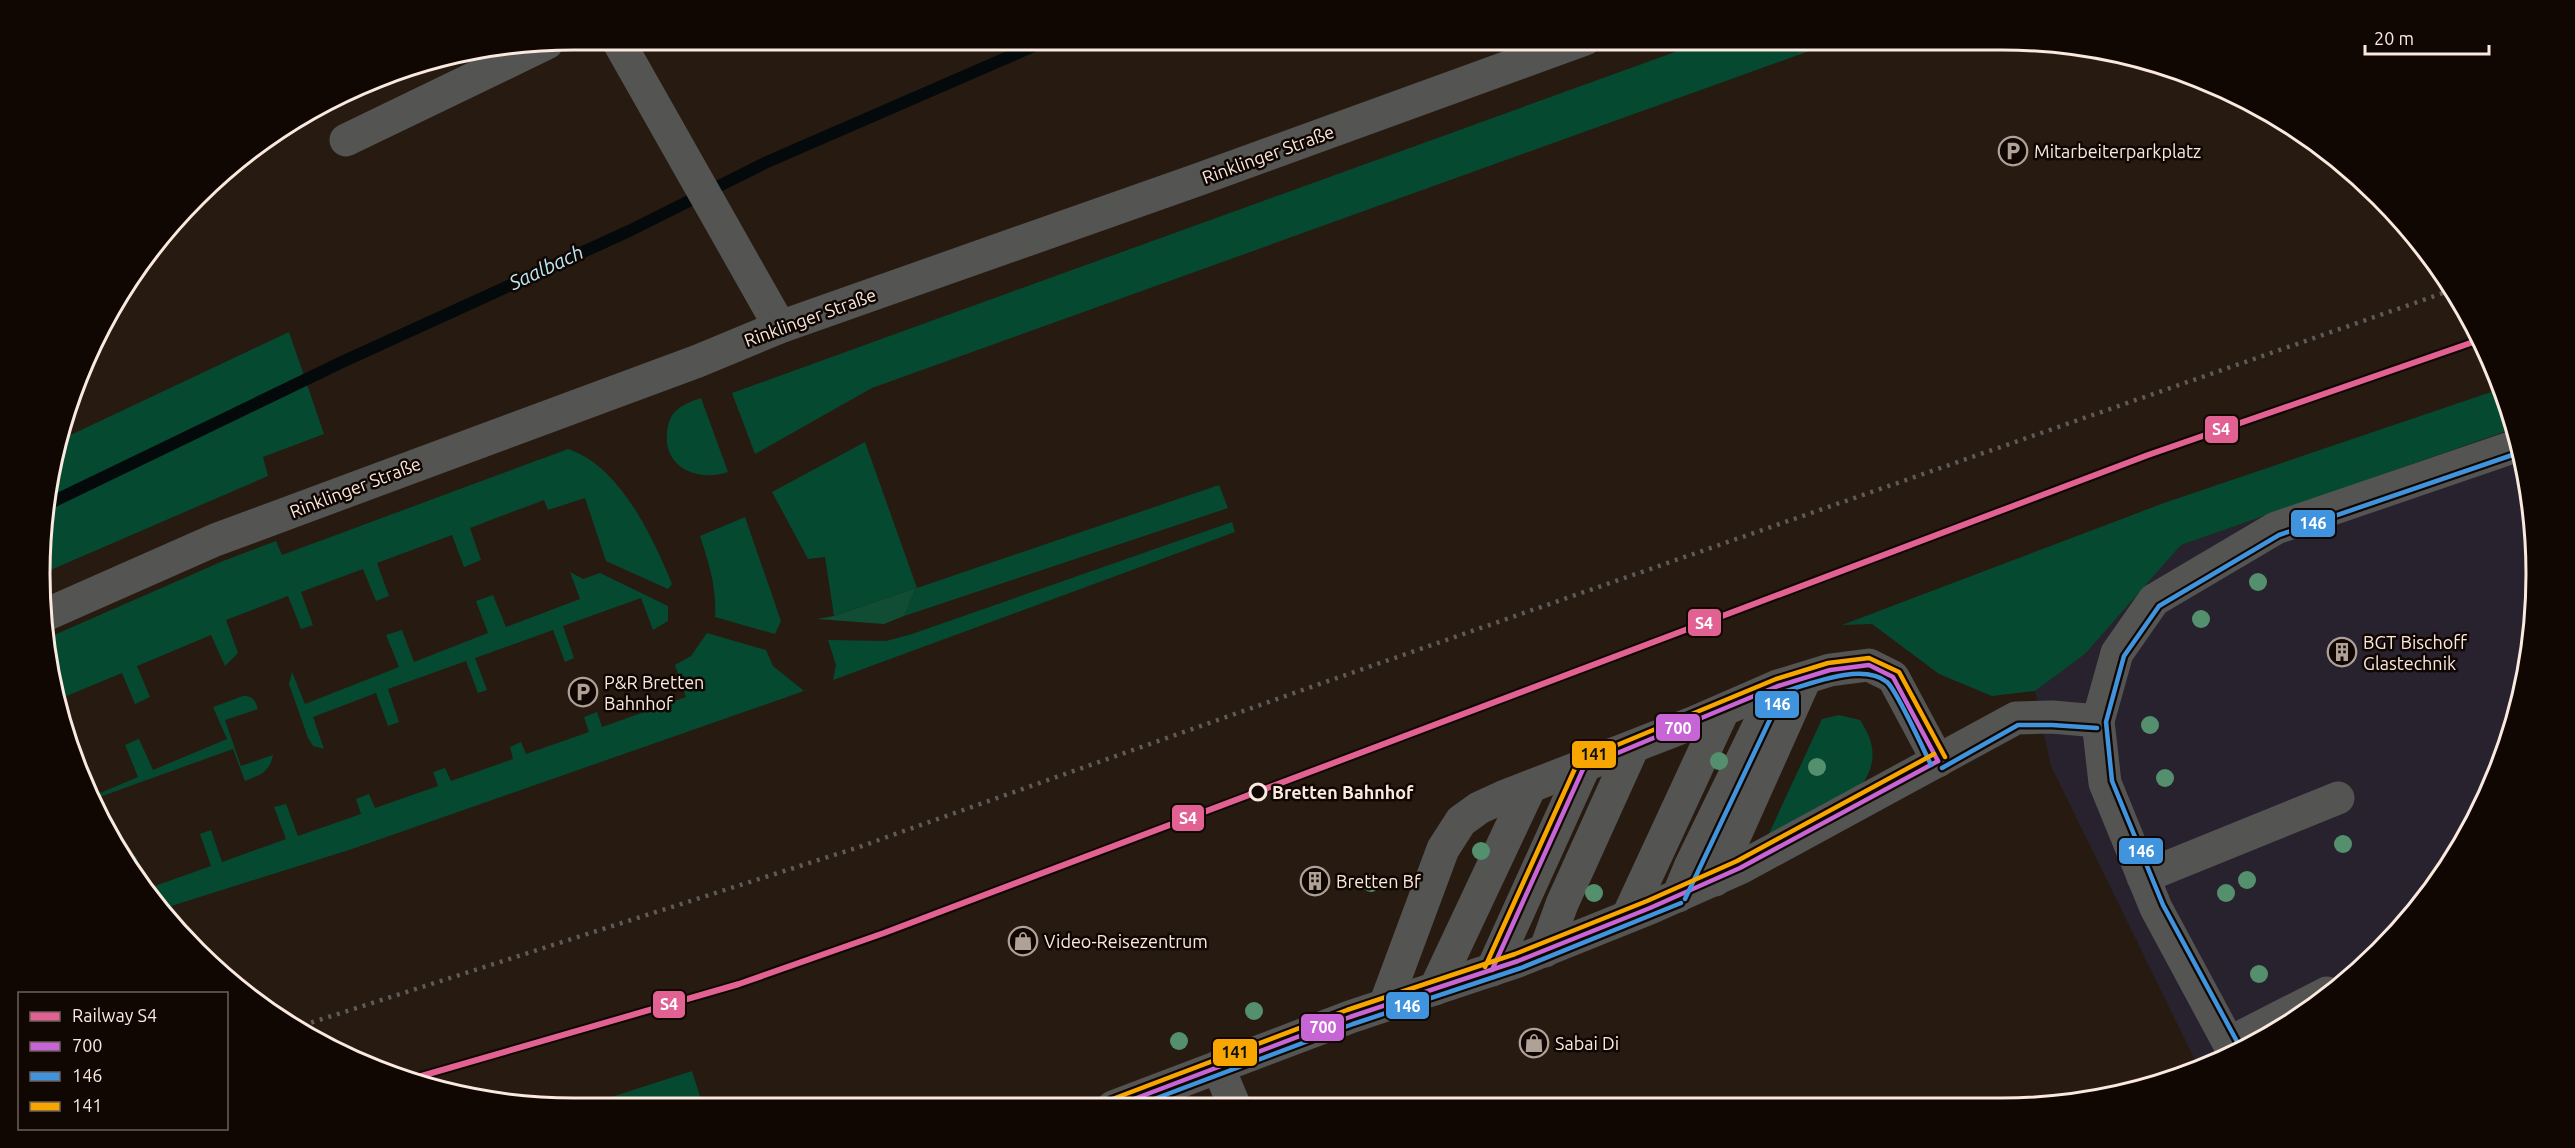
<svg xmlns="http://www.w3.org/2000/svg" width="2575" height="1148" font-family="Ubuntu,sans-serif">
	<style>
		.commercial { fill: #27222e }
		.green { fill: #054930 }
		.forest { fill: #114c34 }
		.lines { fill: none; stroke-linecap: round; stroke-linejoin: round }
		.stream { stroke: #04090b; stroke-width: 12 }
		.minor { stroke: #545453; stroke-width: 33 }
		.rail { stroke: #5d5c59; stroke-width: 4.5; stroke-dasharray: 3 6; stroke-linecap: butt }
		.bus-1-casing { stroke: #100602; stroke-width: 9 }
		.bus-2-casing { stroke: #100602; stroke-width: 9 }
		.bus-3-casing { stroke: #100602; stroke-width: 9 }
		.bus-1 { stroke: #c765d6; stroke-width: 4.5 }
		.bus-2 { stroke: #4094de; stroke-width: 4.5 }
		.bus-3 { stroke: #f7a600; stroke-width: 4.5 }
		.rail-1-casing { stroke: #100602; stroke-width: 10 }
		.rail-1 { stroke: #e26193; stroke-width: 6 }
		.tree { fill: #55906e }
		.stop-dot { fill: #100602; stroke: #fae9df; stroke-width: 3 }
		.labels { text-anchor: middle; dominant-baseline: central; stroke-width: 5; stroke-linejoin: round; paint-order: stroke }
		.poi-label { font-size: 18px; fill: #fae9df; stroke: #100602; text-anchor: start }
		.street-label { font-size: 18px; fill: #fae9df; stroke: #100602 }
		.stop-label { font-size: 18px; font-weight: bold; fill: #fae9df; stroke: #100602; text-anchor: start }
		.water-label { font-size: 20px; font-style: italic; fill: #b9e9f7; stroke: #100602 }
		.rim { fill: none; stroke: #fae9df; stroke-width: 3 }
		.line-badge { stroke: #100602; stroke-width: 2 }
		.badge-label { font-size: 16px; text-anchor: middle; font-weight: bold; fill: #fff }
		.pale-badge-label { font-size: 16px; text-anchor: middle; font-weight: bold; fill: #111 }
	</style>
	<rect width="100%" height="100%" fill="#271a11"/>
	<polygon class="commercial" points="2515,428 2535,539 2531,644 2507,746 2446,872 2353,976 2206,1068 2200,1070 2051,766 2035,691 2085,654 2181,545"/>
	<g class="green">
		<polygon points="1711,39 1791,39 1798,55 872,388 755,454 732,393"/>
		<polygon points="289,332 324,434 263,457 268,476 39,575 49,470 60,440"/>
		<polygon points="2500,389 2515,428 2181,545 2085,654 2035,691 1992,696 1939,674 1872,624 1842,625 2164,503"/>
		<path d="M701,398L728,472C698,482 663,468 667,432C668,424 670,416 676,411C683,404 693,401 701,398Z"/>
		<polygon points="865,442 917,588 1219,485 1228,508 904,616 916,588 834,616 825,557 808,559 772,492"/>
		<path d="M568,449C619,465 653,537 672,584L668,589L606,561L585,498L548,510L544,500L470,528L481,560L464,567L452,535L377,563L389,596L376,601L363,569L301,592L313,625L301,629L288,596L226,620L238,653L225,666L211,635L137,666L150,697L135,704L122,673L57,700L49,678L45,639L223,561L276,541L282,555Z"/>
		<path d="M745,517L781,621L775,634L715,617C717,588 709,564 700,536Z"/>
		<polygon points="1232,522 1235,532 833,680 836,665 828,640 886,641 912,634"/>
		<polygon points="570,572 583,579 600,573 668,606 668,621 653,630 641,598 563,626 574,658 565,662 553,630 475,658 487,690 478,693 466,661 388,689 399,722 388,726 376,693 313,717 324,749 313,746 308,738 289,684 292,672 305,704 399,667 386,635 402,630 414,662 488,633 476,601 493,595 506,627 580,599"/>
		<polygon points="707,633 766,650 773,666 804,691 352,849 165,908 149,888 211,866 200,834 211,830 222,862 286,839 274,807 286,804 298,836 361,814 356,799 369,794 375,808 438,786 433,772 445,768 451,781 513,759 510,747 521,742 526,754 589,732 584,717 597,712 602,727 686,697 675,665 691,656"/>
		<path d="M243,696C253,696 255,700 258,709L225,720L241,766L273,755C270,772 260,775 245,781L233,749L94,799L93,796L138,777L125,745L139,739L153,770L227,739L213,707Z"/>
		<path d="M1839,715L1860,720C1873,740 1878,758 1865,780C1860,789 1781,832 1766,840L1822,719Z"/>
		<polygon points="136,856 147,886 125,859"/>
		<polygon points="692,1071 704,1109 574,1109"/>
	</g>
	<g class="forest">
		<polygon points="1791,39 1844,39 1798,55"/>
		<polygon points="916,588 904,616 884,624 817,619 834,616"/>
	</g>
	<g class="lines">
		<polyline class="stream" points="46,505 342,362 629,231 767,162 1050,39"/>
		<g class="minor">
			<polyline points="617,39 780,327"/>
			<polyline points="346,140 547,43"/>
			<polyline points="43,616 215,540 698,361 780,327 1197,180 1585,39"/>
			<polyline points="2143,877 2338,798"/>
			<polyline points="1715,880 1805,679"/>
			<polyline points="1678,896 1690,867 1778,686"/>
			<polyline points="1628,916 1723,711"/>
			<polyline points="1545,951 1562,904 1633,747"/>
			<polyline points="1492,970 1584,767"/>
			<polyline points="1435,989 1530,787"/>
			<polyline points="1385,1005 1443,849 1461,821 1479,808 1503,797 1693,723 1778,686 1830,670 1869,665 1893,677 1938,761"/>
			<polyline points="2229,1043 2327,993"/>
			<polyline points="2233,1051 2156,908 2105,783 2098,721 2117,653 2154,600 2276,528 2519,445"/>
			<polyline points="1218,1067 1235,1107"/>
			<polyline points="1113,1107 1350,1017 1518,961 1650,908 1740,868 2016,718 2052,717 2098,721"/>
		</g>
		<polyline class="rail" points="294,1028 859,847 1291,694 2452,290"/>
		<g class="bus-1-casing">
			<g id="bus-1">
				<polyline points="1492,970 1584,767 1778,686 1830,670 1869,665 1893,677 1938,761"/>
				<polyline points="1113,1107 1350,1017 1518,961 1650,908 1740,868 1938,761"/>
			</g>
		</g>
		<g class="bus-2-casing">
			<g id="bus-2">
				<polyline points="1942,768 2018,725 2052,725 2097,728"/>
				<path d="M1685,899L1783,692C1810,684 1862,662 1887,682C1896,690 1924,750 1931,765"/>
				<polyline points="2240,1047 2163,905 2112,781 2106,722 2124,656 2159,606 2279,535 2521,452"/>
				<polyline points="1133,1107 1353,1024 1521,968 1681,903"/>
			</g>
		</g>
		<g class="bus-3-casing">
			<g id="bus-3">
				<polyline points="1485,967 1577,764 1581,760 1776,679 1828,663 1869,658 1899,672 1945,757"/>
				<polyline points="1110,1100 1347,1010 1515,954 1647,901 1737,861 1934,754"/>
			</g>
		</g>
		<use href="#bus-1" class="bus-1"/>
		<use href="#bus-2" class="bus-2"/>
		<use href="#bus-3" class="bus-3"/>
		<g class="rail-1-casing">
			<polyline id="rail-1" points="404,1081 739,984 884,933 2148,455 2482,339"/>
		</g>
		<use href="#rail-1" class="rail-1"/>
	</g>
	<g class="tree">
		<circle cx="2258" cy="582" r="9"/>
		<circle cx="2201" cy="619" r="9"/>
		<circle cx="2150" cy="725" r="9"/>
		<circle cx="1719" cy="761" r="9"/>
		<circle cx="1817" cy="767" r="9"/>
		<circle cx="2165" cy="778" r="9"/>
		<circle cx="2343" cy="844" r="9"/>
		<circle cx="1481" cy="851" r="9"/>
		<circle cx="2247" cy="880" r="9"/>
		<circle cx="1371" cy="883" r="9"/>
		<circle cx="1594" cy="893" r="9"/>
		<circle cx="2226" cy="893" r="9"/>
		<circle cx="2259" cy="974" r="9"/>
		<circle cx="1254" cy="1011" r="9"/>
		<circle cx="1179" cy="1041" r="9"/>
	</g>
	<defs>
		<g id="parking-ring" transform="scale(1.5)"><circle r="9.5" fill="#100602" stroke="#b0a197" stroke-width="1.5"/><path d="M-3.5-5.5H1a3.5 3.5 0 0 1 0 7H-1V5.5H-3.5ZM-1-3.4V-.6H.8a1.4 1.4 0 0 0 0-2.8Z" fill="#b0a197"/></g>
		<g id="building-ring" transform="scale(1.5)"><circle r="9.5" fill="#100602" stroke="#b0a197" stroke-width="1.5"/><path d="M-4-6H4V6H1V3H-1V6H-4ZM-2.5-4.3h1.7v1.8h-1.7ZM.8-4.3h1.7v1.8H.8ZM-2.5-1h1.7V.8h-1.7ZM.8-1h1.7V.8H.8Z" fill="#b0a197"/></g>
		<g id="shop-ring" transform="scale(1.5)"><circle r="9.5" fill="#100602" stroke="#b0a197" stroke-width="1.5"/><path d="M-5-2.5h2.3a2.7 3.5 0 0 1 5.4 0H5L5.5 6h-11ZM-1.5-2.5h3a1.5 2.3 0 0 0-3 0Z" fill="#b0a197"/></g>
	</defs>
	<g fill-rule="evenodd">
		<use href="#parking-ring" x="2013" y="151"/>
		<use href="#building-ring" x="2342" y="652"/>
		<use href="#parking-ring" x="583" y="692"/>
		<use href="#building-ring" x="1315" y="881"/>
		<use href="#shop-ring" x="1023" y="941"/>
		<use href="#shop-ring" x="1534" y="1043"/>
	</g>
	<circle class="stop-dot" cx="1258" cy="792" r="8"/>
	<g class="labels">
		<g class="poi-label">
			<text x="2034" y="151">Mitarbeiterparkplatz</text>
			<text x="2363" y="642">BGT Bischoff<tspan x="2363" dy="21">Glastechnik</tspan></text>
			<text x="604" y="682">P&amp;R Bretten<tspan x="604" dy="21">Bahnhof</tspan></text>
			<text x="1336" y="881">Bretten Bf</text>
			<text x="1044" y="941">Video-Reisezentrum</text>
			<text x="1555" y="1043">Sabai Di</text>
		</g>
		<g class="street-label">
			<text transform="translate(1268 154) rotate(-20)">Rinklinger Straße</text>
			<text transform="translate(810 317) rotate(-20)">Rinklinger Straße</text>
			<text transform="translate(355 487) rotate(-21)">Rinklinger Straße</text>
		</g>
		<g class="stop-label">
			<text x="1272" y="792">Bretten Bahnhof</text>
		</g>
		<g class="water-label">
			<text transform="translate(546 267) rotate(-25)">Saalbach</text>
		</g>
	</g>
	<path d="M0 0H2575V1148H0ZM574 50H2002A524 524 0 0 1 2526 574V574A524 524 0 0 1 2002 1098H574A524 524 0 0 1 50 574V574A524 524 0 0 1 574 50Z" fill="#100602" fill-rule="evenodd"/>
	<path class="rim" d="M574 50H2002A524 524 0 0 1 2526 574V574A524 524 0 0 1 2002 1098H574A524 524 0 0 1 50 574V574A524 524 0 0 1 574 50Z"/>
	<g class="line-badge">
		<rect x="2204" y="415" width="35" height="29" rx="6" fill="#e26193"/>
		<rect x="2290" y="509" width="46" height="29" rx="6" fill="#4094de"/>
		<rect x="1687" y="608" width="35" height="29" rx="6" fill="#e26193"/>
		<rect x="1754" y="690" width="46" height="29" rx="6" fill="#4094de"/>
		<rect x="1655" y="713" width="46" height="29" rx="6" fill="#c765d6"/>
		<rect x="1571" y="740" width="46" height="29" rx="6" fill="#f7a600"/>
		<rect x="1171" y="804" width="34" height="28" rx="6" fill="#e26193"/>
		<rect x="2118" y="837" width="46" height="28" rx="6" fill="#4094de"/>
		<rect x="652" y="990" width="34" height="29" rx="6" fill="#e26193"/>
		<rect x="1385" y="991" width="45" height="29" rx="6" fill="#4094de"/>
		<rect x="1300" y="1013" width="45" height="29" rx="6" fill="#c765d6"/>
		<rect x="1212" y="1038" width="46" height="29" rx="6" fill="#f7a600"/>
	</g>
	<g class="badge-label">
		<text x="2221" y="435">S4</text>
		<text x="2313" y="529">146</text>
		<text x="1704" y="629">S4</text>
		<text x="1777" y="710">146</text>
		<text x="1678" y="734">700</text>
		<text x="1188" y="824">S4</text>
		<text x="2141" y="857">146</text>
		<text x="669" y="1010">S4</text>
		<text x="1407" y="1012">146</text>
		<text x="1323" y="1033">700</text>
	</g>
	<g class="pale-badge-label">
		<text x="1594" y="760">141</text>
		<text x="1235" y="1058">141</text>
	</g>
	<rect x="18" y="992" width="210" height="138" fill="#100602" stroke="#6e615a" stroke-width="1.5"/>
	<rect x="30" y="1012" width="30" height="9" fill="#e26193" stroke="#6e615a" stroke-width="1.5"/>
	<text x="72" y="1022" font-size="18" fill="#fae9df">Railway S4</text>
	<rect x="30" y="1042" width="30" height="9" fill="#c765d6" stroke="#6e615a" stroke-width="1.5"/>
	<text x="72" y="1052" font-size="18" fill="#fae9df">700</text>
	<rect x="30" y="1072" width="30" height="9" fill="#4094de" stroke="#6e615a" stroke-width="1.5"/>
	<text x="72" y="1082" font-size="18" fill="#fae9df">146</text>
	<rect x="30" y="1102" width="30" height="9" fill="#f7a600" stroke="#6e615a" stroke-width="1.5"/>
	<text x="72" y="1112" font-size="18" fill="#fae9df">141</text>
	<path d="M2365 45v9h124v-9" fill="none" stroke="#fae9df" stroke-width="3"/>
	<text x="2374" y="45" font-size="18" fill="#fae9df" stroke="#100602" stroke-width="4.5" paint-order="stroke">20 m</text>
</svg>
